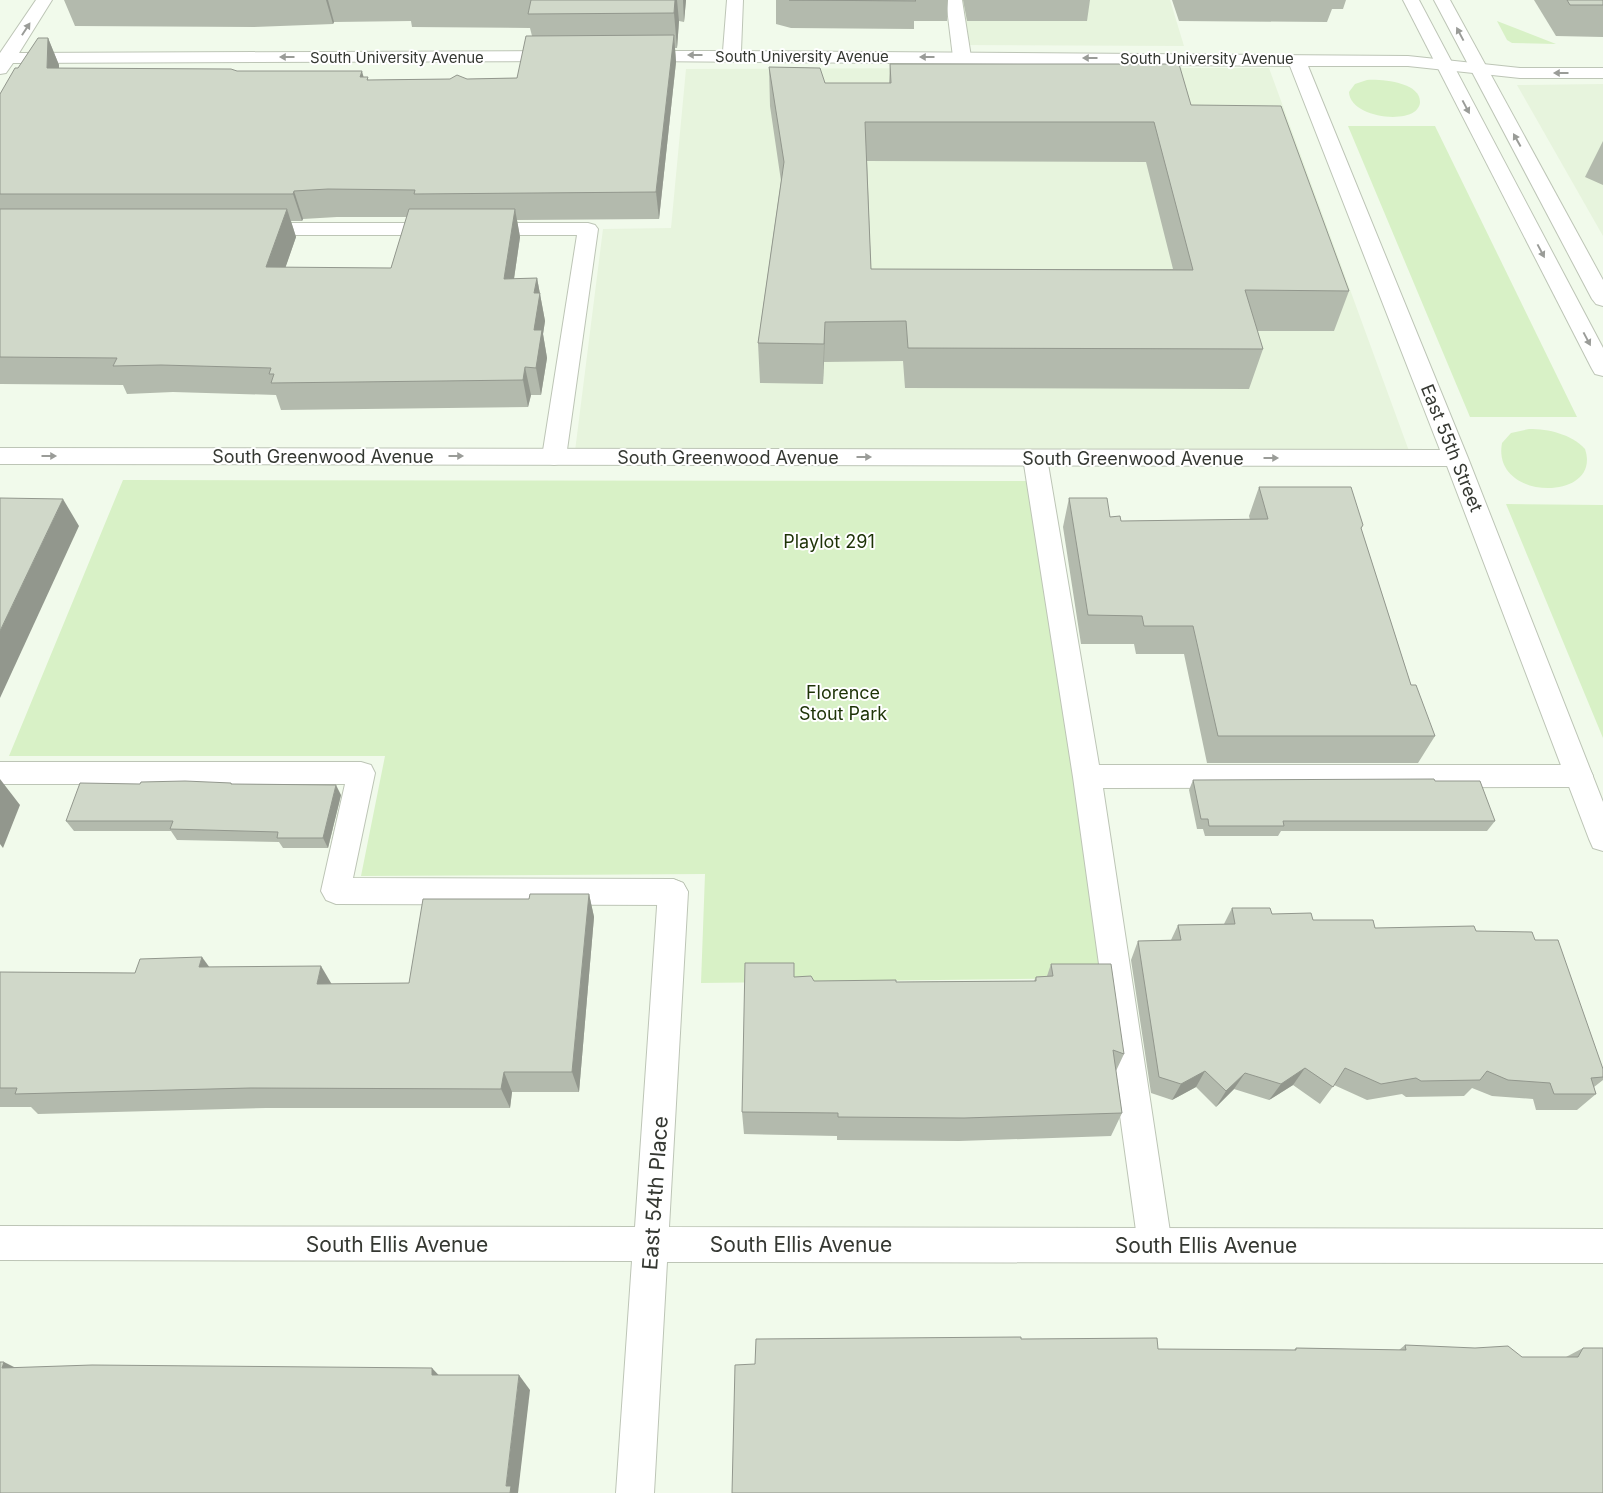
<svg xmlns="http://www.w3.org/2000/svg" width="1603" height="1493" font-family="Inter,sans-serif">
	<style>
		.built { fill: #e7f4dd }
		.green { fill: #d8f1c6 }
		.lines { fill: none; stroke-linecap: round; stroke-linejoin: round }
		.service-casing { stroke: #bdc5b6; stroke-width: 2 }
		.minor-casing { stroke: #bdc5b6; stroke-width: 2 }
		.tertiary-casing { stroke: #bdc5b6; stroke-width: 2 }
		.service { fill: #fff; fill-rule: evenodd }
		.minor { fill: #fff; fill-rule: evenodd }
		.tertiary { fill: #fff; fill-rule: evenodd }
		.wall { fill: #b3baad; fill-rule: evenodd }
		.shaded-wall { fill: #92978d }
		.building { fill: #d0d8c9; stroke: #92978d; fill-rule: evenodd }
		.oneway { fill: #9a9c98 }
		.labels { text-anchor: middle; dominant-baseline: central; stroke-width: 4; stroke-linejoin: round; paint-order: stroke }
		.far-street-label { font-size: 15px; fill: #353832; stroke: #fff }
		.street-label { font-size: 18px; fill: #353832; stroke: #fff }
		.park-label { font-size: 18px; fill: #1d3306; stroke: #fff }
		.near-street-label { font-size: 21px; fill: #353832; stroke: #fff }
	</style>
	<rect width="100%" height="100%" fill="#f1faeb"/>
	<g class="built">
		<polygon points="954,0 1170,0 1184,46 960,45"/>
		<polygon points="962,68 1269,68 1409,451 575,451 603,229 671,228 686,69"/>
		<polygon points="1603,84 1603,236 1517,85"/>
	</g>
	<g class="green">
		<polygon points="1497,21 1556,44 1512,43 1507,40"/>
		<path d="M1367,80C1381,79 1420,82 1420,102C1420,106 1417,110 1414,112C1397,123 1350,115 1349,92L1355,84Z"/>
		<polygon points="1348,126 1435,126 1577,417 1470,417"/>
		<path d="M1529,429C1549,429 1571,434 1585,449C1603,502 1491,502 1502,443L1511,433Z"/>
		<polygon points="123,480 1034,481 1105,978 701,983 705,874 361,876 385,756 9,756"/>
		<polygon points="1506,504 1603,505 1603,738"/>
	</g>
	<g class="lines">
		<g class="service-casing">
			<g id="service">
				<polygon points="946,0 962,0 971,57 968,61 962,62 956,61 953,57"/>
				<polygon points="256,223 441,223 448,225 451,229 448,233 441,235 256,235 249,233 246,229 249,225"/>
				<polygon points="481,223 588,223 595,225 598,229 566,457 562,463 554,465 546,463 542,457 577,235 481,235 474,233 471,229 474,225"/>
				<polygon points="1035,450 1043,452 1047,458 1099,765 1579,765 1589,768 1593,776 1589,784 1579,787 1103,788 1172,1245 1167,1257 1155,1262 1143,1257 1138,1245 1073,777 1023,458 1027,452"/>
				<polygon points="0,762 361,762 371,765 375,773 353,878 673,879 683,883 688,892 683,901 673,905 336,904 326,900 321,891 345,784 0,784"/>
			</g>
		</g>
		<g class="minor-casing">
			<g id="minor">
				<polygon points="36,0 52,0 19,53 560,51 566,52 569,56 566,60 560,61 13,63 6,73 0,74 0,53"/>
				<polygon points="727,0 743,0 741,51 1408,56 1520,68 1603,68 1603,78 1520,78 1408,66 1308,66 1468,458 1603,802 1603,851 1593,848 1589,839 1447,466 0,464 0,448 1440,450 1290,66 638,61 632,60 629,56 632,52 638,51 723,51"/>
				<polygon points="673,879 683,883 688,892 669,1227 1603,1229 1603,1263 667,1262 654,1493 616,1493 632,1261 0,1260 0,1226 635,1227 658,892 663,883"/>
			</g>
		</g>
		<g class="tertiary-casing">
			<g id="tertiary">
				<polygon points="1403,0 1419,0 1603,348 1603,376 1595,374 1592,369"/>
				<polygon points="1434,0 1450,0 1603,280 1603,306 1596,304 1592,299"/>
			</g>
		</g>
		<use href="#service" class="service"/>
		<use href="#minor" class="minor"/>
		<use href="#tertiary" class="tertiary"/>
	</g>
	<g class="wall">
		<path d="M64,0H686L684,22L679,21L677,48H675L676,62L659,219L517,220L520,237L514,279L537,278L545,321L543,334L547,358L541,395H531L528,407L281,410L276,395L173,392L127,394L123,385L0,384V94L18,68L48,38L59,65V68L237,71L364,77L369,80L467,79L517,78L532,36L530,28L412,27L411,21L334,22L333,24L254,27L75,26ZM337,217H407L391,268H285L296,237L291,221H302L303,219Z"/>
		<polygon points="776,0 948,0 947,21 914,21 914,29 791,28 776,24"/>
		<polygon points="963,0 1090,0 1087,21 967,21"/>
		<polygon points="1172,0 1346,0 1343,9 1332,9 1327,22 1179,21"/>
		<polygon points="1534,0 1603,0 1603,37 1556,36"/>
		<path d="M890,64L1191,105L1349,291L1334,331H1257L1263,349L1249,389L905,388L903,361L824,362L823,384L760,383L758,343L781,181L770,106L769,67L825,83H889ZM867,161L1146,162L1173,269H871Z"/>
		<polygon points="1603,141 1603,185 1585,177"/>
		<polygon points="1259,487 1363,525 1361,529 1411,685 1435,736 1418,763 1207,763 1184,654 1136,654 1134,644 1081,644 1063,527 1069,498 1110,517 1121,521 1250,520 1249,516"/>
		<polygon points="1193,780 1435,781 1495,821 1487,831 1281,831 1278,836 1205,836 1203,829 1197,829 1189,790"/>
		<polygon points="231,783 232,784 341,795 328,848 283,848 279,842 177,840 171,831 74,831 66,821 140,784"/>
		<polygon points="589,894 594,917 579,1092 512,1092 510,1108 266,1108 38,1114 31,1107 0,1107 0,972 135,973 209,967 332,984 409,983 529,899"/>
		<polygon points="1232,908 1313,920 1375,928 1476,931 1535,940 1603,1069 1603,1080 1594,1087 1596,1094 1577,1110 1536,1110 1533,1099 1492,1096 1472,1088 1464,1096 1406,1097 1402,1094 1367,1100 1334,1085 1320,1104 1293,1085 1269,1100 1234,1089 1216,1107 1196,1087 1172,1100 1151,1093 1131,960 1138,941 1171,940 1178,925 1224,924"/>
		<polygon points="794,963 794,977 814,981 896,982 1034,981 1036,977 1047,976 1051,964 1124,1054 1116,1071 1122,1113 1111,1136 959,1141 837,1140 837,1136 744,1134 742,1112"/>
		<polygon points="1021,1339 1158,1349 1294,1350 1296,1348 1399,1350 1405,1345 1522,1357 1566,1357 1583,1348 1603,1493 755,1364"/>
	</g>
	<g class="shaded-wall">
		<polygon points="326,0 328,0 334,22 333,24"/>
		<polygon points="675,0 677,0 679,21 677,48 674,13"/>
		<polygon points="683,0 686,0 684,22"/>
		<polygon points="674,35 676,62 659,219 656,192"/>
		<polygon points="48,38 59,65 59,95 47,68"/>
		<polygon points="362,71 369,98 360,77"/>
		<polygon points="294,191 303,219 302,221 293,194"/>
		<polygon points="287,209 296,237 276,295 266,267"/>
		<polygon points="515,209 520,237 510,306 504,279"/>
		<polygon points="537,278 545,321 543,334 547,358 541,395 536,368 534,330 534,293"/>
		<polygon points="825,322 824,362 823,384 824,344"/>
		<polygon points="525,367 531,395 528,407 523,380"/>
		<polygon points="63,499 79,526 0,698 0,631"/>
		<polygon points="0,779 20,805 3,848 0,844"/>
		<polygon points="336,785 341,795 328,848 323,838"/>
		<polygon points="589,894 594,917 579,1092 572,1072"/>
		<polygon points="202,957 218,979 199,967"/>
		<polygon points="321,966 334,988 317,984"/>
		<polygon points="1305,1068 1293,1085 1269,1100 1281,1084"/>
		<polygon points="1205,1071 1196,1087 1172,1100 1181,1084"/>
		<polygon points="504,1072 512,1092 510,1108 501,1089"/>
		<polygon points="1245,1073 1234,1089 1216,1107 1226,1091"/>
		<polygon points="4,1362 34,1377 2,1368"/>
		<polygon points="432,1368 446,1383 432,1375"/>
		<polygon points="519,1375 530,1390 518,1493 510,1493 506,1486"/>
	</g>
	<g class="building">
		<polygon points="531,0 675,0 674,13 528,14"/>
		<polygon points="789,0 915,0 916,1 791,0"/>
		<polygon points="1567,0 1603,0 1603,5 1570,5"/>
		<polygon points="674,35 656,192 414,194 415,190 328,189 294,191 293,194 0,194 0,94 15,68 18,68 38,38 48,38 47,68 231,69 237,71 362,71 360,77 368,77 367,80 450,79 457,75 467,79 517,78 526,36"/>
		<path d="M890,64H1179L1191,105L1281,106L1349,291L1245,290L1263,349L908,348L906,321L825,322L824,344L758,343L784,162L769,67L820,68L825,83H891ZM865,122H1154L1193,270L871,269Z"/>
		<polygon points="0,209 287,209 266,267 391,268 409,209 515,209 504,279 537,278 534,293 540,293 534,330 542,330 536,368 525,367 523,380 271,383 274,374 269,374 271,368 161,365 113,366 117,358 0,357"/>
		<polygon points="1259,487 1351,487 1363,525 1361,528 1411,685 1416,685 1435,736 1218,736 1193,626 1144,626 1142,616 1088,615 1069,498 1107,498 1110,517 1120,516 1121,521 1268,519"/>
		<polygon points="0,498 63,499 0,631"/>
		<polygon points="1434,779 1435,781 1480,781 1495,821 1283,821 1284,826 1209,826 1208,819 1201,819 1193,780"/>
		<polygon points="185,781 231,783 231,784 336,785 323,838 277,838 278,832 170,829 173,821 66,821 80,783 140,784 141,782"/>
		<polygon points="530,894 589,894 572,1072 504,1072 501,1089 250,1088 15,1094 17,1088 0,1088 0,972 135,973 140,959 202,957 199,967 321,966 317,984 409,983 423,899 529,899"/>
		<polygon points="1232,908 1270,908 1272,914 1311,913 1313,920 1373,920 1375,928 1474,926 1476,931 1532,932 1535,940 1558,940 1603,1069 1603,1077 1591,1078 1596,1094 1554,1094 1550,1083 1508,1080 1487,1071 1480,1080 1421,1081 1416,1078 1381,1084 1345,1068 1333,1087 1305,1068 1281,1084 1245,1073 1226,1091 1205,1071 1181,1084 1159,1077 1138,941 1181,940 1178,925 1235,924"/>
		<polygon points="745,963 794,963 794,977 811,976 814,981 896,980 896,982 1036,981 1036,977 1053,976 1051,964 1111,964 1124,1054 1113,1050 1122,1113 964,1118 838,1117 838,1113 742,1112"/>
		<polygon points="1021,1337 1021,1339 1157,1338 1158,1349 1296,1350 1296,1348 1406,1350 1405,1345 1475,1348 1508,1346 1522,1357 1578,1357 1583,1348 1603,1348 1603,1493 732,1493 735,1365 755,1364 756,1339"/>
		<polygon points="0,1362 4,1362 2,1368 92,1365 432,1368 432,1375 519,1375 506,1486 511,1486 510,1493 0,1493"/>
	</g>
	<defs><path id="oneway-solid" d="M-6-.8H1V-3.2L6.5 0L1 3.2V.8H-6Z" transform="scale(1.25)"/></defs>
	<g class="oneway">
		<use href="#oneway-solid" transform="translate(26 29) rotate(-57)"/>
		<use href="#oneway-solid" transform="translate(1460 34) rotate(-118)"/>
		<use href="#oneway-solid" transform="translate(695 55) rotate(180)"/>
		<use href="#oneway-solid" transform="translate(287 57) rotate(180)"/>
		<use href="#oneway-solid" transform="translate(927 57) rotate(-180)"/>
		<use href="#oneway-solid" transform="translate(1090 58) rotate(-180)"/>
		<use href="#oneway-solid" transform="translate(1561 73) rotate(-180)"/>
		<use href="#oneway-solid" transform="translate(1466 107) rotate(62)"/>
		<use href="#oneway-solid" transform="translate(1517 140) rotate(-119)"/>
		<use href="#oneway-solid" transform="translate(1541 251) rotate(62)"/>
		<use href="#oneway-solid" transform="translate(1587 339) rotate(62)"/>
		<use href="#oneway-solid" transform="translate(49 456)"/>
		<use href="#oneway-solid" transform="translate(456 456)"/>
		<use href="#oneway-solid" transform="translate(864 457)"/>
		<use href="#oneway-solid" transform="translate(1271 458)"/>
	</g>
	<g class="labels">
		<g class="far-street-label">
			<text x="802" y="56">South University Avenue</text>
			<text x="397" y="57">South University Avenue</text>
			<text x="1207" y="58">South University Avenue</text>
		</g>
		<g class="street-label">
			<text transform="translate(1452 448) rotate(68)">East 55th Street</text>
			<text x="323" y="456">South Greenwood Avenue</text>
			<text x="728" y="457">South Greenwood Avenue</text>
			<text x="1133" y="458">South Greenwood Avenue</text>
		</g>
		<g class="park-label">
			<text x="829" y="541">Playlot 291</text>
			<text x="843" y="692">Florence<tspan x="843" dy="21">Stout Park</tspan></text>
		</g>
		<g class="near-street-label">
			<text transform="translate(655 1193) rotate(-86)">East 54th Place</text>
			<text x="397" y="1244">South Ellis Avenue</text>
			<text x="801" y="1244">South Ellis Avenue</text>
			<text x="1206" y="1245">South Ellis Avenue</text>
		</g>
	</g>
</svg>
